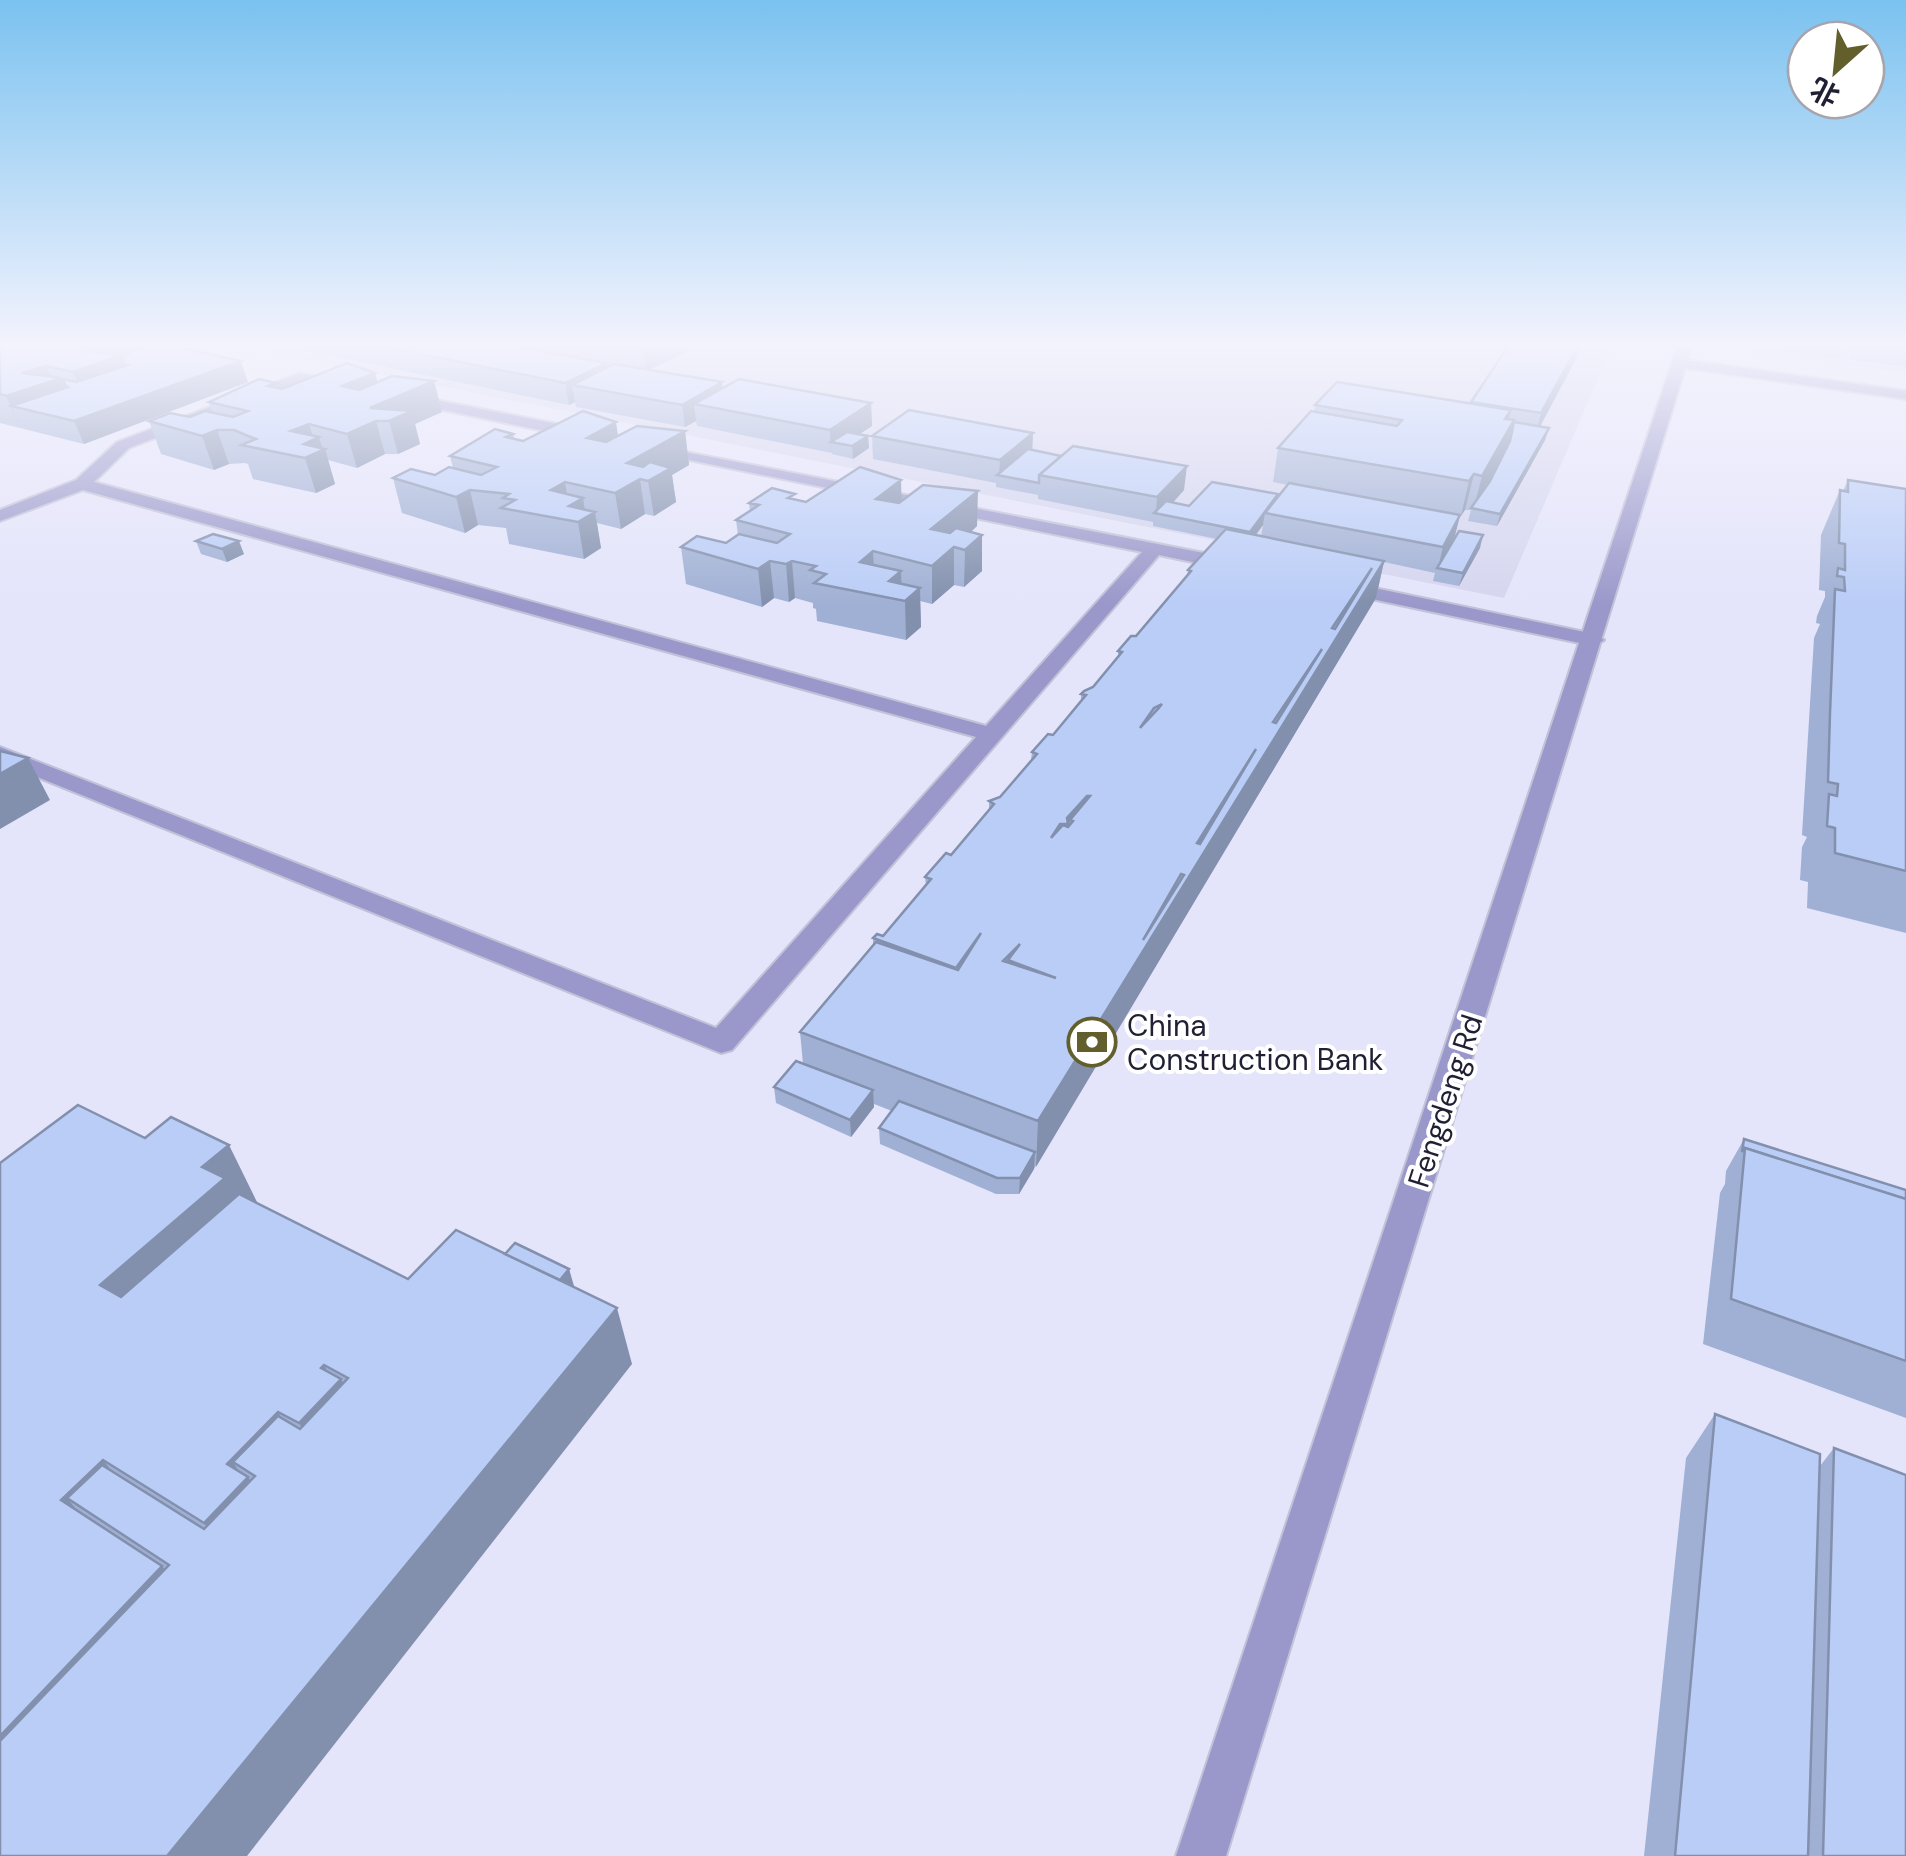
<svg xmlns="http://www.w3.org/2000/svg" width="1906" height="1856" font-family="'DM Sans','Noto Sans SC',sans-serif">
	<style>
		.built { fill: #d5d5ef }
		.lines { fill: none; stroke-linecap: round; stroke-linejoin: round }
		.minor-casing { stroke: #c1c1d7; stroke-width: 4 }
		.tertiary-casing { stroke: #c1c1d7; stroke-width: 4 }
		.minor { fill: #9a98ca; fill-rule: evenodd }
		.tertiary { fill: #9a98ca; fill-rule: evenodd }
		.wall { fill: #a0b0d4; fill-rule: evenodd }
		.shaded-wall { fill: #8290ad }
		.building { fill: #bacdf7; stroke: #8290ad; stroke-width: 2.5; fill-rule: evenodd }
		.labels { text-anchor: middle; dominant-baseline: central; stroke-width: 8; stroke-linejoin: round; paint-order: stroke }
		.poi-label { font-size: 30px; fill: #201f34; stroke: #fff; text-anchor: start }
		.street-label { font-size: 30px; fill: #201f34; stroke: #fff }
	</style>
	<rect width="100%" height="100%" fill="#e4e4fb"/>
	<g class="built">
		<polygon points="234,345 1612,345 1504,598"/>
		<polygon points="1738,345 1906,345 1906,373 1736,350"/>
	</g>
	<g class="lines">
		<g class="minor-casing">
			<g id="minor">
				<polygon points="300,373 350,385 343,389 301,382 129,448 94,482 986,726 1142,552 650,452 644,450 644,444 1235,559 1244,565 1235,571 1159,555 732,1050 721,1053 0,762 0,747 716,1028 976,737 83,490 0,521 0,510 76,480 117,442"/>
				<polygon points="405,394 583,429 591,434 583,439 400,401 400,395"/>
				<polygon points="1341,581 1594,634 1604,640 1594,646 1334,591 1331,587"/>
			</g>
		</g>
		<g class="tertiary-casing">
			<polygon id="tertiary" points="1678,345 1692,345 1687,360 1906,391 1906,399 1685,368 1226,1856 1176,1856"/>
		</g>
		<use href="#minor" class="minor"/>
		<use href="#tertiary" class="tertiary"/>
	</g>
	<g class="wall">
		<polygon points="0,345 248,382 84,444 0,423"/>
		<polygon points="279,345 688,345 688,351 649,370 722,388 871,403 872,426 859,434 868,436 869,448 853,459 832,454 832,453 697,426 696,421 685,427 576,407 575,402 569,405"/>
		<path d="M1509,345H1580L1576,359L1540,426L1549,428L1545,440L1497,526L1468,521L1471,510H1465L1460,516L1454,538L1480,548L1459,586L1433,581L1435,573L1384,562L1376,598L1019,1194H996L880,1144L879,1128L892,1111L874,1104V1107L851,1137L776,1103L774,1087L803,1064L800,1032L873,945V938L883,936L926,885L925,877L951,855L989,810V801L1000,797L1031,760L1032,752L1053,735L1081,702V694L1093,687L1118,657V651L1136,636L1187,576L1188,570L1217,539L1153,526V522L1038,499V495L996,487V483L873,459L872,436L1033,433L1032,450L1184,490L1173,503L1189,506L1278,497L1288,485L1273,482L1278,448L1314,412L1315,405L1471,403ZM1263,525L1261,536L1256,535Z"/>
		<polygon points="1778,345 1845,345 1839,358 1778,350"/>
		<polygon points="1849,345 1906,345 1906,367 1849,359"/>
		<polygon points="378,382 442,412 415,424 420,444 398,454 385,454 357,468 328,460 335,484 316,493 253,479 248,464 245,463 229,464 214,470 161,454 149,421 190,417 213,413 209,402 277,388"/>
		<polygon points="685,431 689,465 672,475 676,502 654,516 645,514 621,529 597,523 601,548 584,559 509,544 506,528 478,525 465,533 402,513 393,478 435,475 453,468 450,456 513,434 515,439 523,441"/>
		<polygon points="901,480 901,501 977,526 971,532 982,571 964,587 954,585 932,604 920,601 921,627 906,640 817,621 816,609 813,608 813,603 795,598 789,602 774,598 762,607 686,584 681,547 726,543 738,535 736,520 750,511 749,503 795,500 806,502"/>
		<polygon points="1848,480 1906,489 1906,933 1807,908 1808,882 1800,880 1802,847 1807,837 1802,835 1814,638 1820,624 1816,623 1817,616 1825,597 1825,591 1819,590 1821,535 1840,490 1843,491"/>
		<polygon points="196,541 244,554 227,562 201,554"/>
		<polygon points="1744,1139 1906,1190 1906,1418 1703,1344 1720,1193 1725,1184 1726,1171"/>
		<polygon points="0,1163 257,1202 256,1203 408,1279 505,1254 569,1269 573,1286 632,1364 0,1856"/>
		<polygon points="1715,1414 1820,1466 1834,1448 1906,1856 1644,1856 1686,1458"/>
	</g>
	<g class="shaded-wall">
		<polygon points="121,345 155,345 134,386 86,403 73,372 83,351"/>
		<polygon points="643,345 688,345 688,351 646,371"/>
		<polygon points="1578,345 1580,345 1576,359 1535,436 1541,413"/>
		<polygon points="241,361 248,382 84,444 74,421"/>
		<polygon points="606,363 610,385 572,385 575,402 569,405 565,383"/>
		<polygon points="46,366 52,381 62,378 75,409 11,406 20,428 6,396 22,373"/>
		<polygon points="375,373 383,402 434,381 442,412 415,424 420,444 398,454 389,421 376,421 385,454 357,468 347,434 342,386"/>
		<polygon points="722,382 724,404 694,404 696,421 685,427 682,405"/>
		<polygon points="871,403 872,426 843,445 831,442 831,453 830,430"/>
		<polygon points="1511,410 1503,440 1514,420 1506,454 1473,511 1482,476 1505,419"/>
		<polygon points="616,422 621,455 587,438"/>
		<polygon points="309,424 314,440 319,437 323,451 325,449 335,484 316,493 305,458 291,431"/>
		<polygon points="1549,428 1545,440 1497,526 1500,514"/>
		<polygon points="217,430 229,464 214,470 202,436"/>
		<polygon points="685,431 689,465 672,475 676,502 654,516 648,481 640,479 645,514 621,529 615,493 627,463"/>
		<polygon points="1033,433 1032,456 999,475 1000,460"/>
		<polygon points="868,436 869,448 853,459 852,446"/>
		<polygon points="1187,466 1184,490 1162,514 1156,513 1157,497"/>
		<polygon points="1474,474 1465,510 1461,516 1469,481"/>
		<polygon points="901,480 902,516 876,499"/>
		<polygon points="565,482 569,506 583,498 586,517 595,512 601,548 584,559 578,522 551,490"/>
		<polygon points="470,490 478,525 465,533 456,497"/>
		<polygon points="978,491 977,526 932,566 931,529"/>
		<polygon points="1278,494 1265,513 1263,525 1248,545 1250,532"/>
		<polygon points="1460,515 1454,540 1438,568 1443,547"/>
		<polygon points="982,535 982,571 964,587 965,550"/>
		<polygon points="1483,535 1480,548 1459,586 1463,573"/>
		<polygon points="239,541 244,554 227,562 222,549"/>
		<polygon points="954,547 954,585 932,604 932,566"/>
		<polygon points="873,551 875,589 860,562"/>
		<polygon points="770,561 774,598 762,607 758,569"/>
		<polygon points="792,561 795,598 789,602 786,564"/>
		<polygon points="1384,561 1376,598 1036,1167 1038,1121 1193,870 1197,843 1256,749 1252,775"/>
		<polygon points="901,571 902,601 889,581"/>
		<polygon points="920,588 921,627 906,640 905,601"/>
		<polygon points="28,758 50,800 0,829 0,774"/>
		<polygon points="1087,796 1084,838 1073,821 1070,820 1066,859 1068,824 1067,818"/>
		<polygon points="873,1090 874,1107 851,1137 850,1120"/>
		<polygon points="229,1145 257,1202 244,1214 138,1342 100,1285 202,1167"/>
		<polygon points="1035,1152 1034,1169 1019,1194 1020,1178"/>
		<polygon points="569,1269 574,1286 548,1317 543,1301"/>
		<polygon points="617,1308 632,1364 247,1856 167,1856"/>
		<polygon points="324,1365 335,1386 341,1379 370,1435 330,1478 299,1423 321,1368"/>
		<polygon points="278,1412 310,1467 255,1476 233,1462 245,1481 248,1477 283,1531 242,1576 204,1523 227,1464"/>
		<polygon points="103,1460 145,1514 67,1498 109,1550 61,1500"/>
		<polygon points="162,1566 202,1618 0,1842 0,1736"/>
	</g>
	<g class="building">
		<polygon points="0,345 121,345 83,351 122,355 73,372 46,366 22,373 62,378 6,396 0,394"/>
		<polygon points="147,345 169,345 241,361 74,421 11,406 68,387 66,386 63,379 76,382 128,365 125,364 122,356"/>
		<polygon points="375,345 508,345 606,363 565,383"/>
		<polygon points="1509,345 1578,345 1541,413 1471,402"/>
		<polygon points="347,363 375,373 342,386 359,390 392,376 434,381 370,408 412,411 389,421 376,421 347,434 309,424 291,431 319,437 304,444 325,449 305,458 241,445 256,439 234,430 217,430 202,436 149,421 170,413 190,417 205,411 233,417 248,411 209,402 259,379 276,383 268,386 282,389"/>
		<polygon points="614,364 722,382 682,405 572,385"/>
		<polygon points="739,379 871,403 830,430 694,404"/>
		<polygon points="1337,382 1511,410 1505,419 1514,420 1482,476 1474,474 1469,481 1278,448 1311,411 1397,426 1402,420 1315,405"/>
		<polygon points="909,410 1033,433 1000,460 872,436"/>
		<polygon points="583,411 616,422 587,438 606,442 637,426 685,431 627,463 643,467 650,462 671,468 648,481 640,479 615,493 565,482 551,490 583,498 569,506 595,512 578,522 501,508 515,500 503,498 509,494 470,490 456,497 393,478 411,469 435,475 449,467 481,475 497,467 450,456 495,429 513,434 506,437 523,441"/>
		<polygon points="1514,422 1549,428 1500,514 1471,508 1490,481 1510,441"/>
		<polygon points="847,432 868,436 852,446 831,442"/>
		<polygon points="1073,446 1187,466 1157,497 1039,475"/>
		<polygon points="1028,449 1061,456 1039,475 1039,483 997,475"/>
		<polygon points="860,467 901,480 876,499 899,503 923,485 978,491 931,529 950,533 956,528 982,535 965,550 954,547 932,566 873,551 860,562 901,571 889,581 920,588 905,601 814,583 826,574 810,570 816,566 792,561 786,564 770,561 758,569 681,547 697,536 726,543 739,534 777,543 790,534 736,520 759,505 749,503 772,488 795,494 788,498 806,502"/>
		<polygon points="1848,480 1906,489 1906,871 1835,853 1835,828 1827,826 1829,794 1837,796 1838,784 1828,782 1830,713 1835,589 1845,591 1844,577 1837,576 1838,568 1845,570 1845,544 1839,543 1840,490 1848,492"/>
		<polygon points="1212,482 1278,494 1250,532 1154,513 1166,501 1189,506"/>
		<polygon points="1289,483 1460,515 1443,547 1265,513"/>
		<path d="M1226,529L1384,561L1038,1121L800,1032L876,942L958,970L981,933L956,968L873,938L877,934L883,936L931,879L925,877L946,853L951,855L994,804L989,801L1000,797L1037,754L1032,752L1048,734L1053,735L1086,695L1081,694L1084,691L1093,687L1122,652L1118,651L1131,636H1136L1191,571L1188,570ZM1372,568L1335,629L1332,628ZM1322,649L1276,723L1273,722ZM1162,704L1158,709L1140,728L1154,708ZM1256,749L1200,844L1197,843ZM1087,796H1090L1070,820L1073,821L1068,827L1063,825L1051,838L1060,824H1068L1067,818ZM1181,874L1184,875L1143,940ZM1020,944L1008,960L1056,978L1003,961Z"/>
		<polygon points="1459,531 1483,535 1463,573 1437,568"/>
		<polygon points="213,534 239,541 222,549 196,541"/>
		<polygon points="0,751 28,758 0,774"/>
		<polygon points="796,1061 873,1090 850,1120 774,1087"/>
		<polygon points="899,1101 1035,1152 1020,1178 997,1178 879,1128"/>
		<polygon points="78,1105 145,1138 171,1117 229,1145 202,1167 225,1178 100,1285 121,1297 239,1194 408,1279 456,1230 617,1308 167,1856 0,1856 0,1741 169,1565 67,1498 102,1465 204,1529 255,1476 233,1462 278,1416 300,1429 348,1378 324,1365 321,1368 341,1379 299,1423 278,1412 227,1464 248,1477 204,1523 103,1460 61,1500 162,1566 0,1736 0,1163"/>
		<polygon points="1744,1139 1906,1190 1906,1199 1745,1148 1742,1152"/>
		<polygon points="1745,1148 1906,1199 1906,1361 1731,1299"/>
		<polygon points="515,1243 569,1269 560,1280 505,1254"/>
		<polygon points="1715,1414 1820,1454 1808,1856 1675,1856"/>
		<polygon points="1834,1448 1906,1475 1906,1856 1823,1856"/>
	</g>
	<linearGradient id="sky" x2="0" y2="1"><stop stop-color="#7bc2f0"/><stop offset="0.57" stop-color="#f3f3fd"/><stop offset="1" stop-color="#f3f3fd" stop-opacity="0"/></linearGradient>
	<rect width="1906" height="605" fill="url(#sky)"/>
	<defs>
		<g id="bank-ring" transform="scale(2.5)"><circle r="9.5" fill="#fff" stroke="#625f2c" stroke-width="1.5"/><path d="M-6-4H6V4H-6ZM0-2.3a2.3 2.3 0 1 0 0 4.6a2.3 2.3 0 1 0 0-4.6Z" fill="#625f2c"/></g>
	</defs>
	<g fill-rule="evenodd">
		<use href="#bank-ring" x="1092" y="1042"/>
	</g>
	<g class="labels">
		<g class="poi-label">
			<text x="1127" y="1025">China<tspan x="1127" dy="34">Construction Bank</tspan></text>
		</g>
		<g class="street-label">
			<text transform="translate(1445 1101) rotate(-72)">Fengdeng Rd</text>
		</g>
	</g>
	<g transform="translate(1836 70) rotate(207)"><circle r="48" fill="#ffffff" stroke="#a6a5ae" stroke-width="2.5"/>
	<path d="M0-8L18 38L0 25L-18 38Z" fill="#625f2c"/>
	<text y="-15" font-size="28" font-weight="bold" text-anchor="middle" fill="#201f34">北</text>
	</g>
</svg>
